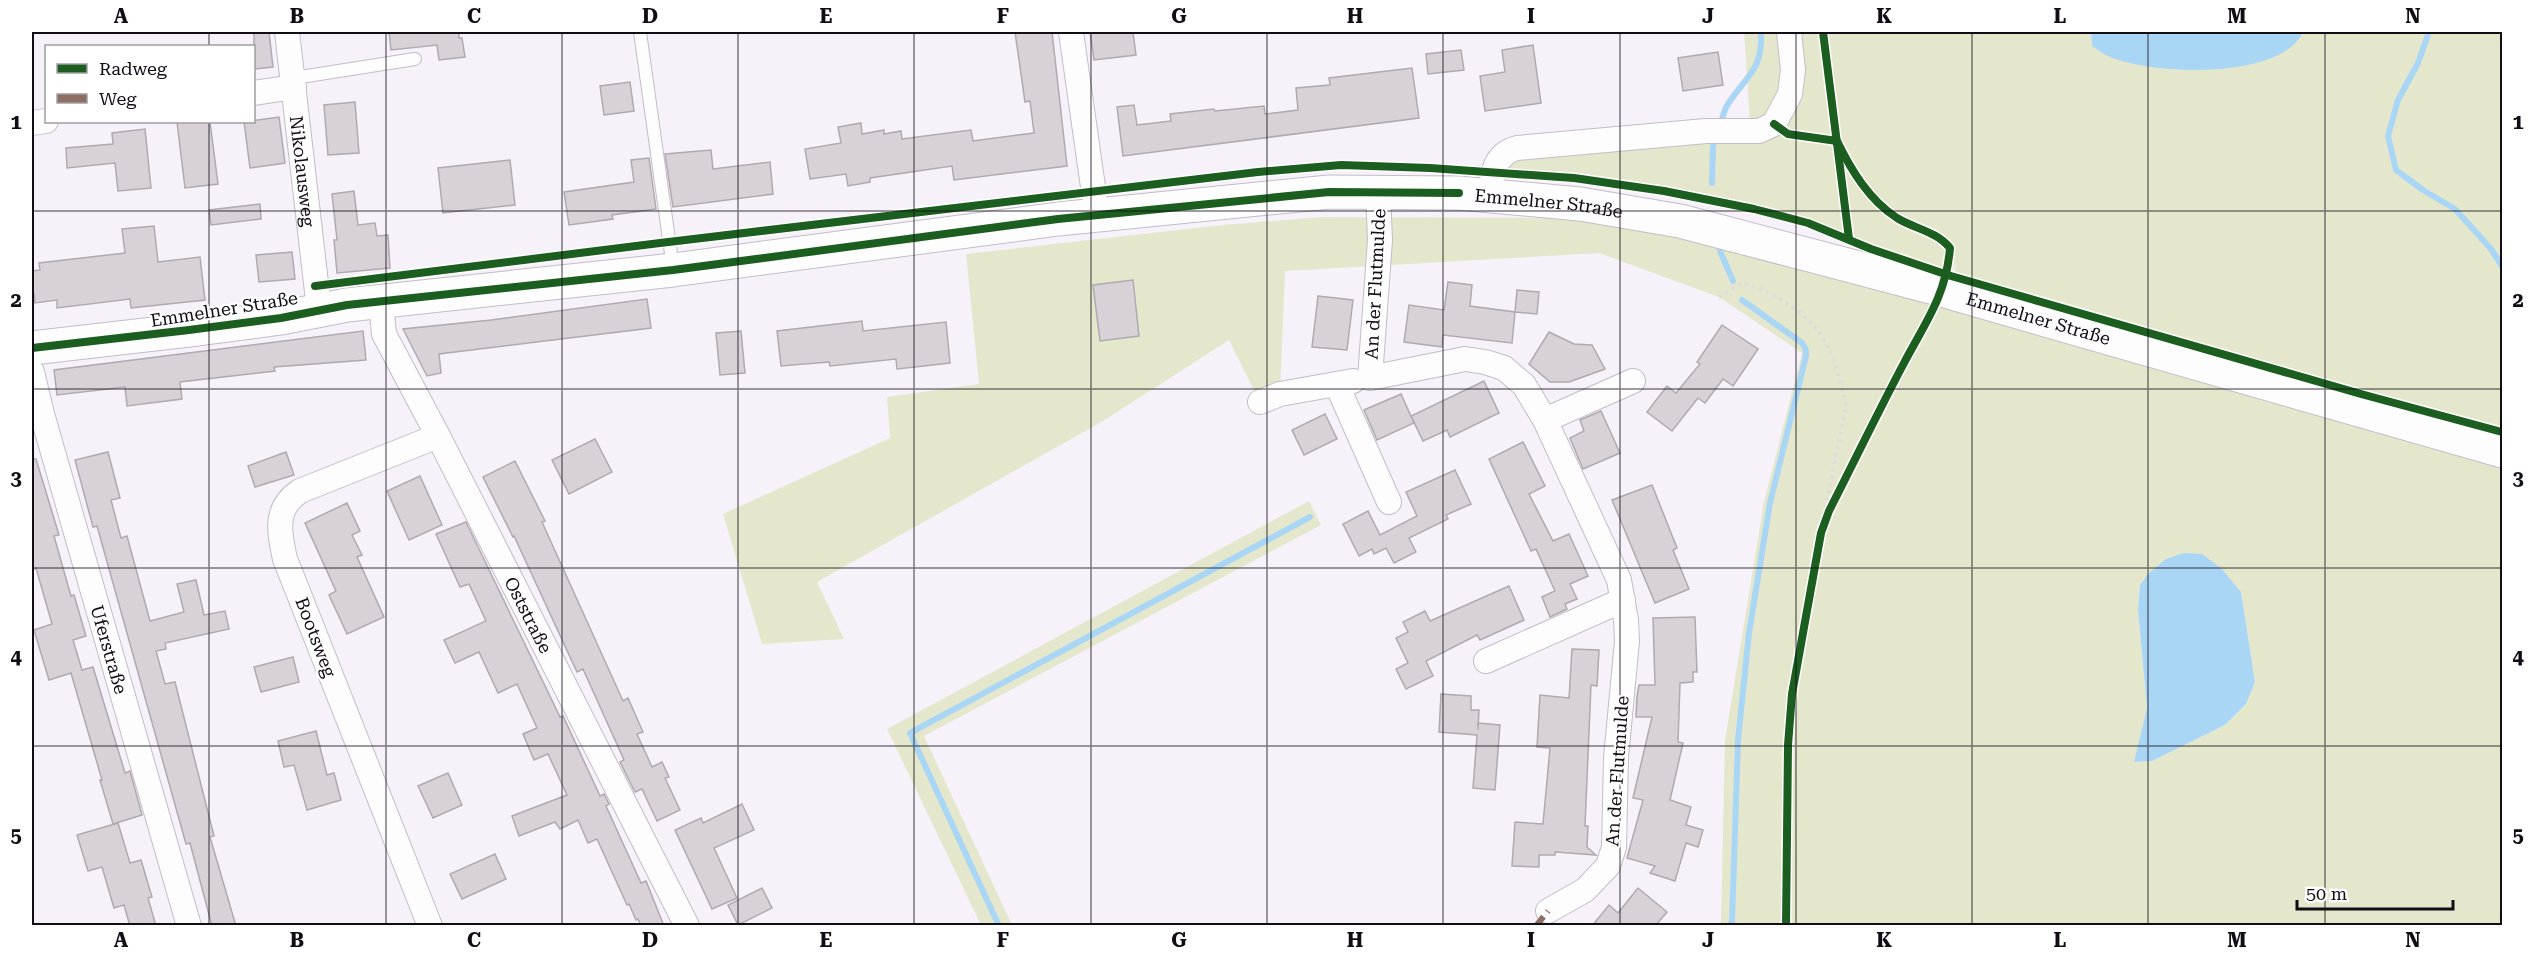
<svg xmlns="http://www.w3.org/2000/svg" width="2534" height="957" font-family="'Roboto Serif',serif">
	<style>
		.green { fill: #e5e7cd; fill-rule: evenodd }
		.water { fill: #aad6f6 }
		.lines { fill: none; stroke-linecap: round; stroke-linejoin: round }
		.stream { stroke: #aad6f6; stroke-width: 6 }
		.building { fill: #d9d1d8; stroke: #b1a9b0; stroke-width: 1.5 }
		.lane-casing { stroke: #c3bdc7; stroke-width: 14 }
		.street-casing { stroke: #c3bdc7; stroke-width: 26 }
		.secondary-casing { stroke: #c3bdc7; stroke-width: 35 }
		.path { stroke: #dddbde; stroke-width: 4; stroke-dasharray: 3 4.5; stroke-linecap: butt }
		.lane { stroke: #fefdfe; stroke-width: 12 }
		.street { stroke: #fefdfe; stroke-width: 24 }
		.secondary { stroke: #fefdfe; stroke-width: 33 }
		.quiet { stroke: #8d6e63; stroke-width: 6; stroke-dasharray: 12 6; stroke-linecap: butt }
		.cycleway-casing { stroke: #fff; stroke-width: 11 }
		.cycleway { stroke: #1b5e20; stroke-width: 8 }
		.grid { fill: none; stroke: #120c15; stroke-width: 1.5; stroke-opacity: 0.55 }
		.labels { text-anchor: middle; dominant-baseline: central; stroke-width: 4.5; stroke-linejoin: round; paint-order: stroke }
		.street-label { font-size: 18px; fill: #120c15; stroke: #fff }
		.neatline { fill: none; stroke: #120c15; stroke-width: 2 }
		.grid-label { font-size: 20px; text-anchor: middle; font-weight: bold; fill: #120c15 }
	</style>
	<rect width="100%" height="100%" fill="#f7f1fa"/>
	<g class="green">
		<path d="M1744,32H2091L2092,46L2300,38L2303,32H2502V925H1716L1721,922L1725,740L1764,502L1802,353L1719,297L1599,253L1285,271L1280,394L1260,402L1229,340L1103,421L817,582L844,639L762,644L723,514L890,438L887,397L979,384L966,254L1223,225L1322,217L1568,218L1953,279L1957,260L1951,276C1902,261 1855,236 1806,222C1704,193 1598,180 1492,172L1499,158L1751,139ZM2140,585L2241,592L2255,682L2246,704L2225,725L2152,761L2135,762L2147,708L2138,610Z"/>
		<polygon points="1309,501 1321,525 924,736 1012,925 981,925 887,729"/>
	</g>
	<g class="water">
		<path d="M2091,32H2303C2281,81 2149,75 2108,56C2103,54 2097,49 2092,46Z"/>
		<polygon points="2184,553 2202,554 2221,568 2241,592 2255,682 2246,704 2225,725 2152,761 2134,762 2147,708 2138,610 2140,585 2149,573 2166,559"/>
	</g>
	<g class="lines">
		<g class="stream">
			<polyline points="2429,32 2418,63 2398,100 2388,136 2396,170 2423,190 2455,209 2491,249 2502,266"/>
			<path d="M1720,126C1722,119 1724,110 1728,104C1747,75 1763,70 1761,32"/>
			<polyline points="1712,183 1713,146 1716,136"/>
			<polyline points="1720,251 1733,281"/>
			<polyline points="999,926 910,733 1310,517"/>
			<polyline points="1729,926 1732,922 1738,740 1749,633 1770,503 1806,356 1806,350 1802,343 1742,300"/>
		</g>
	</g>
	<g class="building">
		<polygon points="254,32 269,32 273,67 254,69"/>
		<polygon points="389,32 459,32 459,38 462,38 465,57 439,60 437,45 391,50"/>
		<polygon points="1015,32 1052,32 1067,166 954,180 952,166 870,178 870,182 848,186 846,174 810,179 805,149 841,143 838,127 861,123 862,134 884,130 884,134 901,131 902,139 971,130 973,141 1034,133 1030,101 1025,102"/>
		<polygon points="1090,32 1133,32 1136,55 1094,60"/>
		<polygon points="1533,45 1541,103 1485,111 1480,76 1505,72 1502,50"/>
		<polygon points="1461,50 1464,70 1428,74 1426,54"/>
		<polygon points="1718,52 1723,85 1683,91 1678,58"/>
		<polygon points="1412,68 1419,118 1123,156 1117,107 1134,105 1137,125 1171,121 1170,114 1214,109 1215,111 1264,106 1265,114 1298,110 1296,88 1330,85 1329,78"/>
		<polygon points="630,82 634,111 604,115 600,86"/>
		<polygon points="355,102 359,153 328,155 324,105"/>
		<polygon points="279,117 285,163 250,168 244,122"/>
		<polygon points="177,122 210,122 218,184 185,188"/>
		<polygon points="145,129 151,188 118,191 115,163 67,168 66,148 113,144 112,133"/>
		<polygon points="711,150 713,169 770,162 773,194 673,207 665,154"/>
		<polygon points="649,158 656,209 612,215 613,219 569,225 564,192 634,182 631,160"/>
		<polygon points="510,160 515,205 443,213 438,168"/>
		<polygon points="354,191 358,225 375,223 377,236 388,235 390,268 337,273 334,240 337,240 332,194"/>
		<polygon points="260,204 261,219 211,225 209,210"/>
		<polygon points="154,226 158,262 200,257 205,300 131,308 130,299 57,308 57,300 35,303 34,294 32,294 32,271 40,270 39,263 125,253 122,229"/>
		<polygon points="292,252 295,279 259,282 256,255"/>
		<polygon points="1133,280 1139,336 1100,341 1093,285"/>
		<polygon points="1448,282 1472,285 1470,306 1515,312 1512,343 1443,335 1442,347 1404,342 1409,305 1444,310"/>
		<polygon points="1517,290 1539,292 1537,314 1515,312"/>
		<polygon points="1318,296 1353,300 1347,350 1312,347"/>
		<polygon points="647,299 651,328 439,354 441,373 427,376 403,329 491,320"/>
		<polygon points="862,321 863,331 946,322 950,363 897,369 896,359 830,366 829,362 781,366 777,331"/>
		<polygon points="1722,325 1758,349 1733,386 1723,379 1705,403 1698,398 1672,431 1647,412 1667,386 1676,393 1700,364 1697,362"/>
		<polygon points="363,331 366,360 274,367 275,371 180,382 182,399 127,406 125,387 57,395 54,370"/>
		<polygon points="741,331 745,373 720,375 716,333"/>
		<polygon points="1549,332 1574,344 1592,345 1605,369 1569,382 1550,382 1529,364"/>
		<polygon points="1484,381 1499,413 1450,437 1447,430 1423,441 1411,416"/>
		<polygon points="1401,394 1414,423 1377,440 1364,410"/>
		<polygon points="1601,411 1620,453 1583,469 1570,438 1584,431 1580,420"/>
		<polygon points="1325,414 1337,439 1304,455 1292,430"/>
		<polygon points="595,439 612,472 569,494 552,460"/>
		<polygon points="1523,442 1545,486 1529,494 1553,541 1569,534 1588,576 1570,584 1577,599 1565,604 1567,609 1550,617 1542,597 1555,591 1536,549 1531,551 1489,459"/>
		<polygon points="108,452 120,498 111,500 121,538 127,536 150,621 184,612 177,584 196,580 204,615 225,611 229,629 165,643 166,649 156,651 165,684 175,682 214,836 210,837 236,926 212,926 190,843 186,844 97,526 93,527 75,460"/>
		<polygon points="286,452 294,475 255,487 248,466"/>
		<polygon points="32,459 36,459 59,535 54,536 71,596 74,595 86,636 73,640 82,670 93,667 125,773 130,771 142,815 113,824 100,780 102,780 71,673 49,680 34,630 52,624 36,568 32,570"/>
		<polygon points="515,461 545,521 542,522 623,701 628,698 643,732 637,734 652,767 662,762 669,777 665,778 680,810 657,821 642,789 635,792 620,762 624,760 583,669 577,672 514,536 513,537 483,477"/>
		<polygon points="1455,470 1471,504 1446,515 1448,519 1409,538 1416,552 1394,563 1386,548 1374,554 1372,549 1359,556 1343,524 1368,511 1380,535 1417,516 1406,492"/>
		<polygon points="420,476 442,525 409,540 387,491"/>
		<polygon points="1652,485 1677,548 1673,550 1689,589 1655,603 1612,500"/>
		<polygon points="347,503 360,531 352,535 362,555 357,557 384,617 347,634 329,595 336,591 305,523"/>
		<polygon points="466,522 560,717 563,716 600,796 604,794 609,804 606,806 641,883 646,881 664,926 641,926 638,919 636,920 629,904 627,905 597,839 588,843 578,820 560,829 555,822 519,836 512,816 567,795 548,754 534,760 523,734 537,728 517,684 498,693 479,652 455,663 444,640 486,621 469,584 460,587 436,534"/>
		<polygon points="1509,586 1524,620 1480,640 1477,635 1426,661 1433,676 1406,689 1396,669 1408,663 1396,638 1408,632 1403,622 1425,611 1430,621"/>
		<polygon points="1695,617 1697,672 1693,672 1693,682 1680,683 1678,742 1683,743 1670,800 1691,807 1686,825 1703,830 1698,847 1686,843 1675,881 1650,873 1655,866 1627,858 1643,800 1633,798 1652,717 1636,717 1637,696 1639,685 1655,685 1653,618"/>
		<polygon points="1572,649 1599,650 1597,686 1591,685 1585,826 1588,826 1587,847 1596,855 1555,852 1555,855 1539,855 1539,867 1512,866 1515,822 1543,824 1550,748 1537,747 1540,695 1569,698"/>
		<polygon points="293,657 299,682 261,692 254,667"/>
		<polygon points="1441,694 1471,696 1471,710 1479,710 1478,730 1478,723 1500,725 1495,790 1473,788 1477,735 1439,732"/>
		<polygon points="316,731 327,775 334,773 341,800 307,810 294,765 284,767 278,741"/>
		<polygon points="448,773 462,805 433,818 418,786"/>
		<polygon points="742,804 754,830 714,848 737,898 712,909 675,830 701,818 703,823"/>
		<polygon points="118,823 130,863 141,860 152,897 148,898 156,926 130,926 124,905 114,908 102,867 88,871 77,835"/>
		<polygon points="495,854 506,879 462,899 450,874"/>
		<polygon points="762,888 772,908 738,925 728,905"/>
		<polygon points="1638,888 1667,912 1655,926 1592,926 1609,905 1618,913"/>
	</g>
	<g class="lines">
		<g class="lane-casing">
			<g id="lane">
				<polyline points="640,32 673,268"/>
				<polyline points="294,78 415,59"/>
			</g>
		</g>
		<g class="street-casing">
			<g id="street">
				<path id="s1" d="M287,32L319,309"/>
				<polyline points="1071,32 1097,215"/>
				<polyline points="254,93 294,87"/>
				<polyline points="32,123 46,121"/>
				<polyline points="1378,191 1380,240 1370,378 1465,359 1485,362 1504,368 1524,385 1545,420 1619,580 1626,620 1627,641 1616,758 1614,847 1608,866 1585,890 1548,911"/>
				<path d="M1491,195C1492,174 1494,154 1517,148L1706,131H1759L1774,124L1790,94L1793,70L1789,32"/>
				<path id="s2" d="M381,302L384,334L438,436L687,926"/>
				<path id="s3" d="M32,372L42,414L189,926"/>
				<polyline points="1337,385 1389,502"/>
				<polyline points="1260,402 1280,394 1353,381"/>
				<polyline points="1545,420 1633,381"/>
				<polyline points="1486,661 1623,600"/>
				<path d="M430,926L285,559C279,532 274,508 300,491L438,436"/>
			</g>
		</g>
		<g class="secondary-casing">
			<g id="secondary">
				<path id="s4" d="M32,348L189,330L281,318L347,305L673,270L1058,219L1329,192L1459,193L1580,204L1680,221L1931,287L2502,451"/>
			</g>
		</g>
		<path class="path" d="M1719,297L1742,283C1763,287 1799,308 1813,325C1831,345 1841,379 1846,405L1821,533"/>
		<use href="#lane" class="lane"/>
		<use href="#street" class="street"/>
		<use href="#secondary" class="secondary"/>
		<polyline class="quiet" points="1536,926 1548,911"/>
		<g class="cycleway-casing">
			<g id="cycleway">
				<polyline points="1823,32 1849,239"/>
				<path d="M1774,124L1788,134L1837,141C1851,170 1869,200 1897,218C1915,229 1936,231 1950,248C1946,296 1925,323 1904,363C1878,412 1854,462 1829,511L1821,533L1792,694L1788,745L1786,926"/>
				<polyline points="315,286 660,243 1258,172 1341,165 1430,168 1574,178 1664,191 1754,209 1808,223 1871,249 1951,276 2361,394 2502,432"/>
				<polyline points="32,348 189,330 281,318 347,305 673,270 1058,219 1329,192 1459,193"/>
			</g>
		</g>
		<use href="#cycleway" class="cycleway"/>
	</g>
	<path class="grid" d="M209,32V46M386,32V926M562,32V926M738,32V926M914,32V926M1091,32V926M1267,32V926M1443,32V926M1620,32V926M1796,32V926M1972,32V926M2148,32V926M2325,32V926M209,122V926M32,211H2502M32,389H2502M32,568H2502M32,746H2502"/>
	<g class="labels">
		<g class="street-label">
			<text stroke="none"><textPath href="#s1" startOffset="140">Nikolausweg</textPath></text>
			<text stroke="none"><textPath href="#s4" startOffset="1527">Emmelner Straße</textPath></text>
			<text transform="translate(1375 284) rotate(-87)">An der Flutmulde</text>
			<text transform="translate(224 309) rotate(-9)">Emmelner Straße</text>
			<text stroke="none"><textPath href="#s4" startOffset="2031">Emmelner Straße</textPath></text>
			<text stroke="none"><textPath href="#s2" startOffset="348">Oststraße</textPath></text>
			<text transform="translate(316 637) rotate(69)">Bootsweg</text>
			<text stroke="none"><textPath href="#s3" startOffset="288">Uferstraße</textPath></text>
			<text transform="translate(1617 771) rotate(-86)">An der Flutmulde</text>
		</g>
	</g>
	<rect width="2534" height="957" fill="none" stroke="#ffffff" stroke-width="66"/>
	<rect x="45" y="45" width="210" height="78" fill="#ffffff" stroke="#a09ea1" stroke-width="1.5"/>
	<rect x="57" y="64" width="30" height="9" fill="#1b5e20" stroke="#a09ea1" stroke-width="1.5"/>
	<text x="99" y="75" font-size="18" fill="#120c15">Radweg</text>
	<rect x="57" y="94" width="30" height="9" fill="#8d6e63" stroke="#a09ea1" stroke-width="1.5"/>
	<text x="99" y="105" font-size="18" fill="#120c15">Weg</text>
	<path d="M2297 900v9h156v-9" fill="none" stroke="#120c15" stroke-width="3"/>
	<text x="2306" y="900" font-size="18" fill="#120c15" stroke="#ffffff" stroke-width="4.5" paint-order="stroke">50 m</text>
	<rect x="33" y="33" width="2468" height="891" class="neatline"/>
	<g class="grid-label">
		<text x="121" y="23">A</text>
		<text x="297" y="23">B</text>
		<text x="474" y="23">C</text>
		<text x="650" y="23">D</text>
		<text x="826" y="23">E</text>
		<text x="1003" y="23">F</text>
		<text x="1179" y="23">G</text>
		<text x="1355" y="23">H</text>
		<text x="1531" y="23">I</text>
		<text x="1708" y="23">J</text>
		<text x="1884" y="23">K</text>
		<text x="2060" y="23">L</text>
		<text x="2237" y="23">M</text>
		<text x="2413" y="23">N</text>
		<text x="16" y="129">1</text>
		<text x="2518" y="129">1</text>
		<text x="16" y="307">2</text>
		<text x="2518" y="307">2</text>
		<text x="16" y="485">3</text>
		<text x="2518" y="485">3</text>
		<text x="16" y="664">4</text>
		<text x="2518" y="664">4</text>
		<text x="16" y="842">5</text>
		<text x="2518" y="842">5</text>
		<text x="121" y="947">A</text>
		<text x="297" y="947">B</text>
		<text x="474" y="947">C</text>
		<text x="650" y="947">D</text>
		<text x="826" y="947">E</text>
		<text x="1003" y="947">F</text>
		<text x="1179" y="947">G</text>
		<text x="1355" y="947">H</text>
		<text x="1531" y="947">I</text>
		<text x="1708" y="947">J</text>
		<text x="1884" y="947">K</text>
		<text x="2060" y="947">L</text>
		<text x="2237" y="947">M</text>
		<text x="2413" y="947">N</text>
	</g>
</svg>
